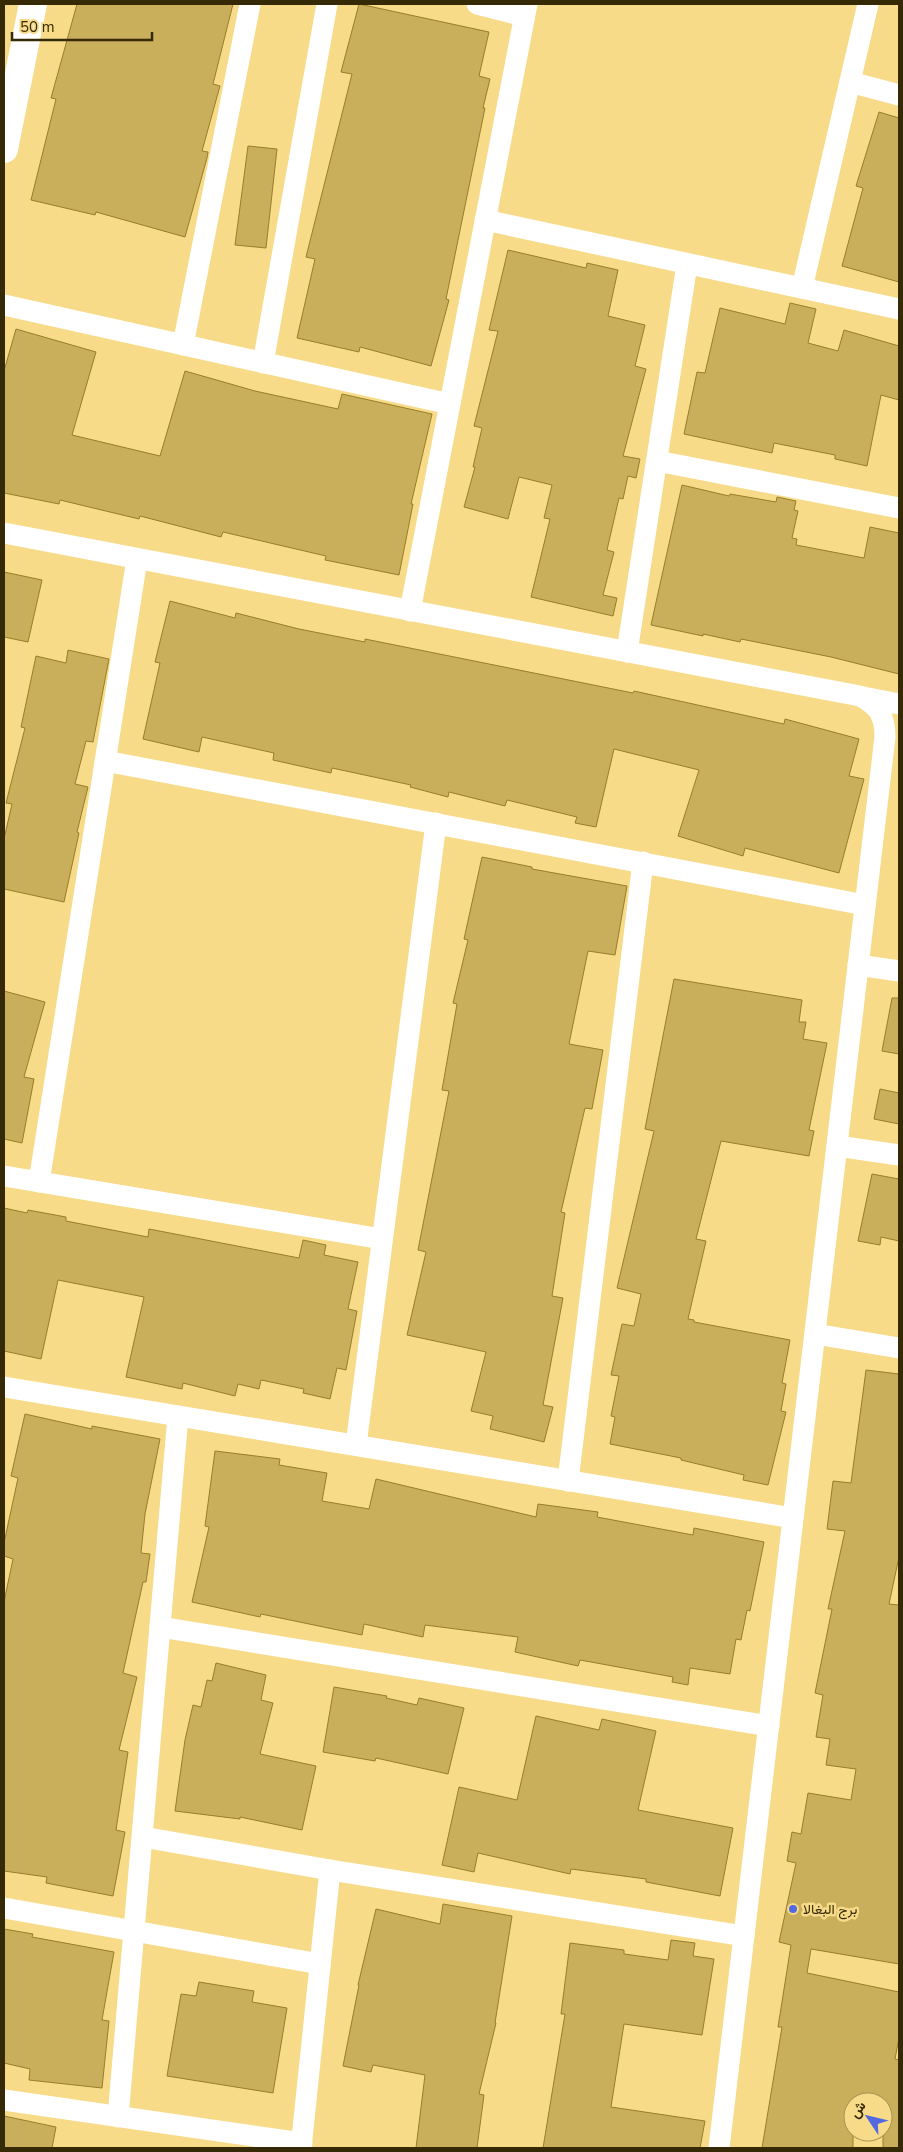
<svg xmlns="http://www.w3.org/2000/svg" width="903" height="2152" font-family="'Nunito Sans',Vazirmatn,sans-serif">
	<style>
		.building { fill: #c9ae5b; stroke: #997e27 }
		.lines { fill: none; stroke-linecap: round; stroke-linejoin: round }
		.street { stroke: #fff; stroke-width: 21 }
		.secondary { stroke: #fff; stroke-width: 28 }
		.poi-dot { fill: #5369df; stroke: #f7db88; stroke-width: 2 }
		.labels { text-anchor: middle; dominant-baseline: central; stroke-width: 5; stroke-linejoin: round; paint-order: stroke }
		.poi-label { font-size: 14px; fill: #352a05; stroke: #f7db88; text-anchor: start }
	</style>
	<rect width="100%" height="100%" fill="#f7db88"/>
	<g class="building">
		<polygon points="77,4 233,4 213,84 220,86 202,151 208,152 207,158 185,237 96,212 95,215 31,200 56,99 51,98"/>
		<polygon points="359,4 489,32 479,76 490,79 483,108 485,108 446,299 449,300 431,366 360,347 359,352 297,338 315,259 306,257 352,74 341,72"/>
		<polygon points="879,112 899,118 899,282 842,266 863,188 856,186"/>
		<polygon points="248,146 277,149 266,248 235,245"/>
		<polygon points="508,250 586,268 587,263 618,270 608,316 645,325 635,366 646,369 623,456 640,459 636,478 628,476 623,499 619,498 607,550 614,552 603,595 617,598 613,616 531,597 550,519 544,518 552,485 519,477 508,519 464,507 475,467 473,467 482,428 474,426 498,331 489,330"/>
		<polygon points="790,303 816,309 808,343 838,351 844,330 899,346 899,400 881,395 867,466 835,459 835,455 774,443 772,453 684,434 697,372 705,373 720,308 785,324"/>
		<polygon points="16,329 96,352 72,435 160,456 185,371 255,391 338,409 342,394 432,414 411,504 413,504 399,575 325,560 326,556 223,532 221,537 140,516 139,519 60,500 59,504 4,493 4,371"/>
		<polygon points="682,485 729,496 730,494 776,502 777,497 796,501 794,510 798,511 792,538 797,539 796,545 864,558 870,527 899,533 899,674 831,657 741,639 740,642 703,634 703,636 651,625"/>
		<polygon points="4,572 42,580 28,642 4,637"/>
		<polygon points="170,601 235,618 236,613 299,629 365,642 365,639 633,693 634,691 784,724 785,719 859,739 849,776 864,779 839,873 745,848 743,856 678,836 699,770 614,749 596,827 575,823 577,817 507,800 505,806 449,792 448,797 410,787 411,785 332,768 331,773 273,760 274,753 202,737 199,752 143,739 160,663 155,662"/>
		<polygon points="68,650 109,659 93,742 86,741 75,784 88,787 77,832 79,833 64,902 4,889 4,839 12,804 6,803 25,728 21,727 36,656 66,663"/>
		<polygon points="482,857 532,867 532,869 627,886 615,955 588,951 569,1044 603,1050 592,1109 585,1108 561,1212 565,1213 552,1296 563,1298 543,1405 553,1407 544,1442 490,1429 493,1416 471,1411 486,1352 407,1335 426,1252 418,1250 449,1091 442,1090 457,1004 453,1003 468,940 464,939"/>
		<polygon points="674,979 802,1000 799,1022 806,1022 803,1039 827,1043 809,1130 814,1131 809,1156 721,1141 696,1239 706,1241 688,1319 694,1320 694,1322 790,1340 782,1383 786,1384 781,1411 786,1412 768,1485 743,1480 744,1475 681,1460 681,1458 610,1444 615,1417 611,1416 619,1376 611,1375 622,1324 634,1326 641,1294 617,1288 654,1131 645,1129"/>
		<polygon points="4,991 45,1002 24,1077 34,1079 22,1143 4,1139"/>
		<polygon points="892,998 899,998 899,1054 882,1051"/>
		<polygon points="880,1089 899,1093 899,1124 874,1119"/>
		<polygon points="872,1174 899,1179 899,1241 881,1237 880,1245 858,1241"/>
		<polygon points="4,1208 27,1213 28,1210 66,1217 66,1221 148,1237 149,1229 299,1258 303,1240 326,1245 324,1255 358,1262 348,1309 357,1311 346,1370 337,1368 330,1399 303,1393 304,1389 261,1380 259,1389 238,1384 235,1396 183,1383 182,1389 126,1377 144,1297 58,1280 41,1359 4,1351"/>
		<polygon points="866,1370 899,1374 899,1557 889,1604 899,1605 899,1964 811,1949 807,1973 899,1992 899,2038 895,2059 899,2060 899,2148 883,2148 883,2102 853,2102 853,2148 762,2148 782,2027 778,2027 791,1945 779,1942 796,1863 787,1861 792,1832 801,1834 808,1793 851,1800 856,1769 826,1765 830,1739 816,1737 823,1695 815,1693 832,1609 828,1609 845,1531 827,1529 833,1481 851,1483"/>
		<polygon points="25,1414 92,1429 92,1426 160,1439 145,1514 141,1553 150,1554 146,1582 143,1582 123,1673 137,1677 119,1750 128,1752 116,1830 125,1832 113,1896 46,1883 47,1877 4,1871 4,1602 13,1559 4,1556 4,1543 18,1478 11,1476"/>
		<polygon points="215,1451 280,1459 279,1465 327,1473 322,1501 369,1509 376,1479 536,1517 538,1504 598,1512 597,1517 693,1535 694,1528 764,1542 750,1611 747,1610 741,1640 736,1639 730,1674 690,1668 688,1685 672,1682 673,1677 580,1660 578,1666 515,1652 518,1637 425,1625 423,1637 364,1624 362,1635 261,1614 260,1617 192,1602 209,1527 205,1526"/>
		<polygon points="216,1663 266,1675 261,1700 273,1703 260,1754 316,1766 302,1830 240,1817 240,1819 175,1811 185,1740 193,1705 201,1707 207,1680 212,1681"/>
		<polygon points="334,1687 387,1696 386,1698 417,1705 419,1698 464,1708 448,1774 376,1758 375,1761 323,1752"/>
		<polygon points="536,1716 599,1730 602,1719 656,1731 638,1810 733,1828 720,1896 646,1882 646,1879 571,1869 570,1874 478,1853 474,1872 442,1865 459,1787 517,1800"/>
		<polygon points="443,1904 512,1916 495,2023 496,2023 479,2094 484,2095 477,2148 416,2148 425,2075 373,2065 371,2072 343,2066 359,1985 358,1985 376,1909 440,1924"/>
		<polygon points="4,1929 33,1934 32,1937 114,1952 102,2020 109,2021 102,2088 29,2080 30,2069 4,2063"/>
		<polygon points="671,1940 695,1943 693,1956 714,1959 702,2035 624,2024 611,2107 705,2121 700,2148 543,2148 565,2014 561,2014 570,1943 624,1950 624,1954 668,1960"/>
		<polygon points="199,1982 254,1991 252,2002 287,2008 273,2093 167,2076 181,1994 196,1996"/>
		<polygon points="4,2116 56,2127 52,2148 4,2148"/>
	</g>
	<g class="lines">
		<g class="street">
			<polyline points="477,4 524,16"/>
			<polyline points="850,82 899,95"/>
			<polyline points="485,220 899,309"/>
			<polyline points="802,288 868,4"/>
			<polyline points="4,305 450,404"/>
			<polyline points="183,345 250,4"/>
			<polyline points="263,363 327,4"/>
			<polyline points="657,461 899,508"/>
			<path d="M4,533L860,696C879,706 885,716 885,737L719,2148"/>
			<polyline points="410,611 527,4"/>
			<polyline points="627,652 687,264"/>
			<polyline points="863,697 899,704"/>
			<polyline points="105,761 865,905"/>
			<polyline points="858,965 899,971"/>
			<polyline points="837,1146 899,1155"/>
			<polyline points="4,1176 382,1239"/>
			<polyline points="39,1182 137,559"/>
			<polyline points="815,1334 899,1348"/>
			<polyline points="4,1387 793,1518"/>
			<polyline points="356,1445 436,823"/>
			<polyline points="568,1481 643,862"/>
			<polyline points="160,1627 769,1726"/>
			<polyline points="143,1837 330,1870 744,1936"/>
			<polyline points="4,1908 320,1964"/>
			<polyline points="4,2100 302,2143"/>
			<polyline points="118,2117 178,1416"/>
			<polyline points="301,2148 330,1870"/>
		</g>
		<polyline class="secondary" points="4,149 33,4"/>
	</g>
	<circle class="poi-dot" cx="793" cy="1909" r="5"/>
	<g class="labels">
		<g class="poi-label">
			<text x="803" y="1909">برج البغالا</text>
		</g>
	</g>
	<rect width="903" height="2152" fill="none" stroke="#352a05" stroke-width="10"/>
	<g transform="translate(868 2117) rotate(305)"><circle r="24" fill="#f7db88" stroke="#a99454"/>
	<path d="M0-4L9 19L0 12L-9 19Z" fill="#5369df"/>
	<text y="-8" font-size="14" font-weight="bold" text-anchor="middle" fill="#352a05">ش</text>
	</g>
	<path d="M12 32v8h140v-8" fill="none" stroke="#352a05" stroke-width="2.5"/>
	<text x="20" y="32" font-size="15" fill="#352a05" stroke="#f7db88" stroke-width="4" paint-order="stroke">50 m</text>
</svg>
